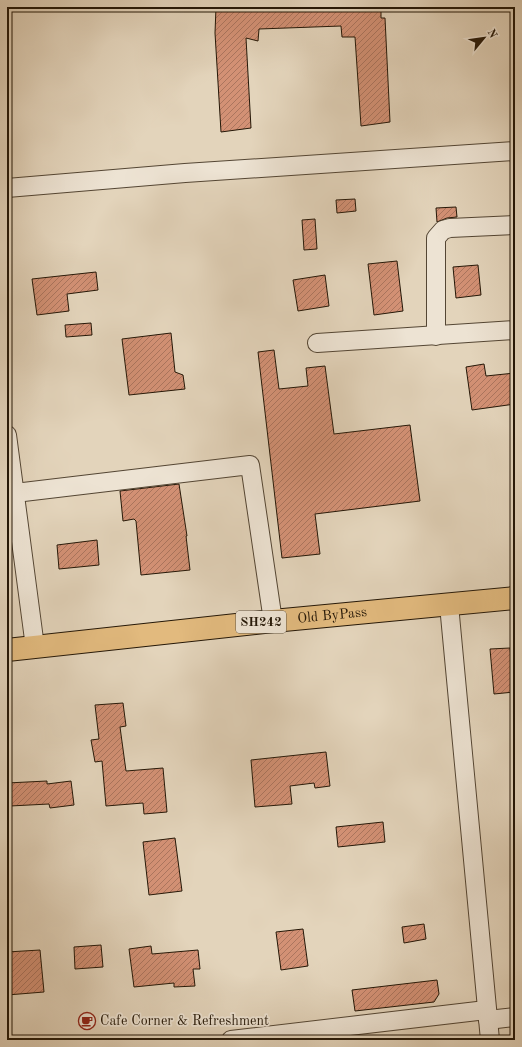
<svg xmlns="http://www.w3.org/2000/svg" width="522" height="1047" font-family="'Old Standard TT',serif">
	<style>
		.building { fill: url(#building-hatch); stroke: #241707 }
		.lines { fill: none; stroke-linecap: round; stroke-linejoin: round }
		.minor-casing { stroke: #544634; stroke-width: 20 }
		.major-casing { stroke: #241707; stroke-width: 24 }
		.minor { stroke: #ede3d3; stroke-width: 18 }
		.major { stroke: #e2ba7e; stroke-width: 22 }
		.labels { text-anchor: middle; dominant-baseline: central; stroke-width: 3.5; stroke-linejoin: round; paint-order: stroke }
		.shield { fill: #ede3d3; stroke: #605444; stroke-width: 1 }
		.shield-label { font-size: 13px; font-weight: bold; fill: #241707 }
		.street-label { font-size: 14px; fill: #241707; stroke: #ede3d3 }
		.poi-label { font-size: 14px; fill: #241707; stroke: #ede3d3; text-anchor: start }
	</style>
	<defs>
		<pattern id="building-hatch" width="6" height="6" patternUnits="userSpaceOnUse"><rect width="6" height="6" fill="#d39175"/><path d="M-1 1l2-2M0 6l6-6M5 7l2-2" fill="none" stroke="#ab755e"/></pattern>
	</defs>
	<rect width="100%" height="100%" fill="#e3d4bb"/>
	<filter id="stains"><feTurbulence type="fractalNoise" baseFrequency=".005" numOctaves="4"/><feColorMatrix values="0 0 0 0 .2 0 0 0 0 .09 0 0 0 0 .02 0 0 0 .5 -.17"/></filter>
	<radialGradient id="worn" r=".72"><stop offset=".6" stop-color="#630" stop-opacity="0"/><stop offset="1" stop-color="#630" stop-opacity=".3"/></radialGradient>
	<g class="building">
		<polygon points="216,7 381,7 381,18 385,18 390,122 361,126 355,37 342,37 341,26 259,29 258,41 246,38 251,128 221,132 215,33"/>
		<polygon points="355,199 356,211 337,213 336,200"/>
		<polygon points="456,207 457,217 447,218 437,222 436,208"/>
		<polygon points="315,219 317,249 304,250 302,220"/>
		<polygon points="397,261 403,311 374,315 368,264"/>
		<polygon points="478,265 481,295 456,298 453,267"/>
		<polygon points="96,272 98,290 67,294 69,311 37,315 32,279"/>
		<polygon points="325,275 329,306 298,311 293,280"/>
		<polygon points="91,323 92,335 66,337 65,325"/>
		<polygon points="171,333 175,372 183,375 185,389 129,395 122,339"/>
		<polygon points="274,350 279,389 308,386 306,368 325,366 334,434 410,425 420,501 315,514 320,554 282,558 258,352"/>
		<polygon points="484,364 486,376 515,373 515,404 472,410 466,367"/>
		<polygon points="179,484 187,536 186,536 190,570 141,575 136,521 134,519 123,521 120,491"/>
		<polygon points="97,540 99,565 59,569 57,545"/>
		<polygon points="510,648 514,692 494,694 490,649"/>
		<polygon points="123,703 126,726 120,727 126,771 163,768 167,812 144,814 143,803 106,806 102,761 95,762 91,740 99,739 95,705"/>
		<polygon points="326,752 330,786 315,788 314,783 290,786 292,804 255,807 251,760"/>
		<polygon points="47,781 47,784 71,781 74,805 50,808 49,804 10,806 10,804 7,804 7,783"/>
		<polygon points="383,822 385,842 338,847 336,827"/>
		<polygon points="175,838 182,891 149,895 143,842"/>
		<polygon points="424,924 426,939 404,943 402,927"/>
		<polygon points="303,929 308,966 281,970 276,932"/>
		<polygon points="101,945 103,967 75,969 74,947"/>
		<polygon points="151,946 152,954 198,950 200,969 193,969 195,986 174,987 174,983 134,987 129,949"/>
		<polygon points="40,950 44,992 7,995 7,952"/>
		<polygon points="437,980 439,994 434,1002 355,1011 352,990"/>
	</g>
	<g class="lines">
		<g class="minor-casing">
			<g id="minor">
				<polyline points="7,188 185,173 515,151"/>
				<polyline points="436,336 436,238 443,230 450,228 515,225"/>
				<polyline points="317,343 515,330"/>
				<polyline points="7,435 35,647"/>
				<polyline points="15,493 250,465 273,621"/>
				<polyline points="449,605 490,1040"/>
				<polyline points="488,1020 515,1017"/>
				<polyline points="231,1040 486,1010"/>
			</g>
		</g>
		<g class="major-casing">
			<g id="major">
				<path id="s1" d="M7,650L273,621L515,598"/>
			</g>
		</g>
		<use href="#minor" class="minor"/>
		<use href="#major" class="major"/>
	</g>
	<defs>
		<g id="cafe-ring" transform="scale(0.9)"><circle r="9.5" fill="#ede3d3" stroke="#8f2418" stroke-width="1.5"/><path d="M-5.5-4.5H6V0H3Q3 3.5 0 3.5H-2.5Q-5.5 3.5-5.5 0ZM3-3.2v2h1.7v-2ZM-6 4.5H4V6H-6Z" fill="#8f2418"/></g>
	</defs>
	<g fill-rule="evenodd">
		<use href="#cafe-ring" x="87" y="1021"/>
	</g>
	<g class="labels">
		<rect class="shield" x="236" y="611" width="50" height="22" rx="3"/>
		<g class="shield-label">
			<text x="261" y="622">SH242</text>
		</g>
		<g class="street-label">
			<text stroke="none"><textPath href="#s1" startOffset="327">Old ByPass</textPath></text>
		</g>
		<g class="poi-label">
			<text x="100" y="1021">Cafe Corner &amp; Refreshment</text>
		</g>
	</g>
	<rect width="522" height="1047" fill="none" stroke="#e3d4bb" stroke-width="24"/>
	<rect x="8" y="8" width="506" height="1031" fill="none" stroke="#241707" stroke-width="2"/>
	<rect x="12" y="12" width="498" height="1023" fill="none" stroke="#241707"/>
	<g transform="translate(484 38) rotate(61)" stroke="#ede3d3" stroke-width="3" paint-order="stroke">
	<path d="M0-3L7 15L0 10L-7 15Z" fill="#241707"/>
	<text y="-6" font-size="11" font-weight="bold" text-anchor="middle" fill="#241707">N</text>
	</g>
	<rect width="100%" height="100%" filter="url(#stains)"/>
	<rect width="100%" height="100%" fill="url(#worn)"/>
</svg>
